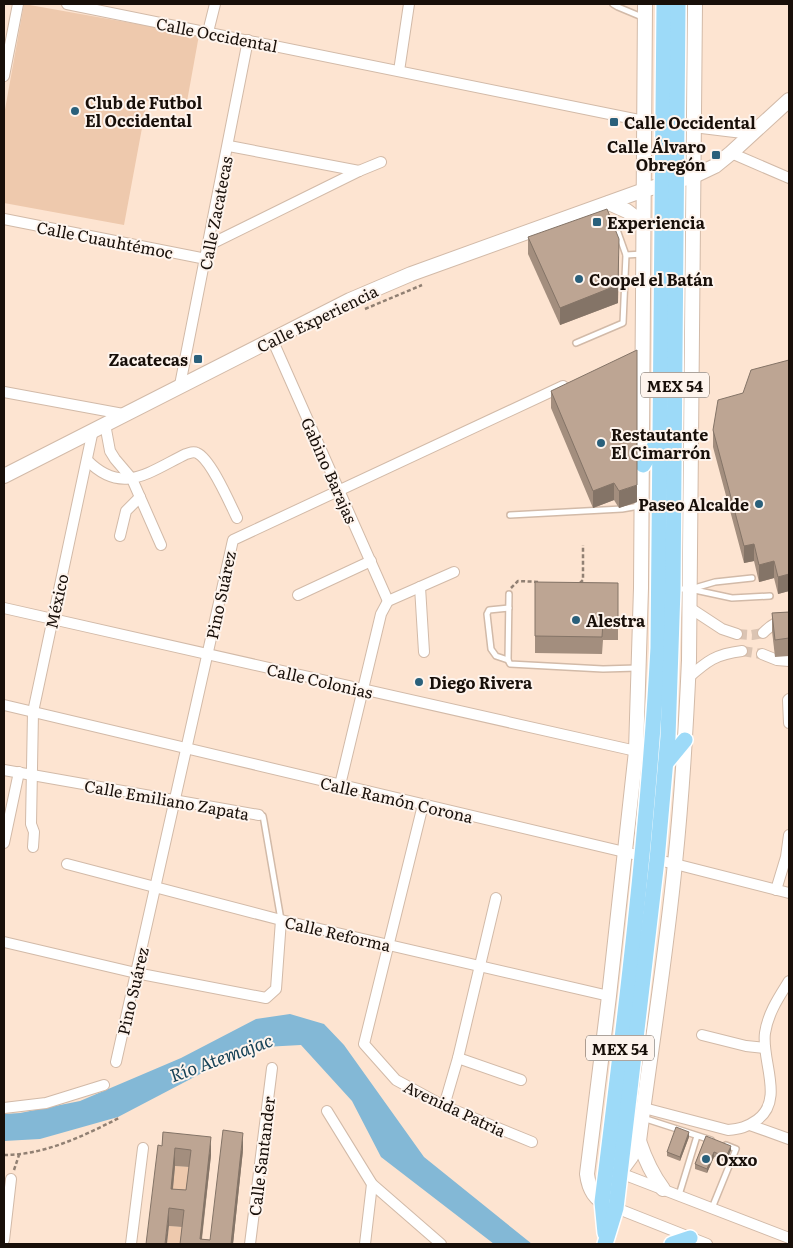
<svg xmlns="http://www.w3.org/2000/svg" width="793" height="1248" font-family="Literata,serif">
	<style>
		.green { fill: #eec9ad }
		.water { fill: #83b8d6 }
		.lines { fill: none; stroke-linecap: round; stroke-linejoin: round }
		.street-tunnel { stroke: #dbc4b3; stroke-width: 10; stroke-dasharray: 10 5; stroke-linecap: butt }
		.lane-casing { stroke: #d2baa8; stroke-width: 8 }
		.street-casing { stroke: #d2baa8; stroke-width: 12 }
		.secondary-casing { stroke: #d2baa8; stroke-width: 16 }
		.primary-casing { stroke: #fff; stroke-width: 18 }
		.path { stroke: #918073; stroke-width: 2.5; stroke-dasharray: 4 2.5; stroke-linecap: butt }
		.lane { stroke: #fff; stroke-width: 5 }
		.street { stroke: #fff; stroke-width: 10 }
		.secondary { stroke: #fff; stroke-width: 14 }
		.primary { stroke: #9ddaf8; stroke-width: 15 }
		.wall { fill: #a38e7e; fill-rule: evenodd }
		.shaded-wall { fill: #847467 }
		.building { fill: #bda593; stroke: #847467; fill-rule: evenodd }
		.poi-dot { fill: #2a607b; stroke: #fef4ed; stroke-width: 2 }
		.labels { text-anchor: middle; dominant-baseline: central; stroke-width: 4; stroke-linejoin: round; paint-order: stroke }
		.shield { fill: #fef4ed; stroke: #5d544d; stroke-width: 1 }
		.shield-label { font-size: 15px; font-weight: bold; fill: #180f09 }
		.street-label { font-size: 16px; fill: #180f09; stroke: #fef4ed }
		.poi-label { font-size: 16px; font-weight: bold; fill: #180f09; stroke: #fef4ed; text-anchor: start }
		.water-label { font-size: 18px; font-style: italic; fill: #164257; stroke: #fef4ed }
	</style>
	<rect width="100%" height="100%" fill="#fde4d1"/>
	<g class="green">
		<polygon points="24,4 199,35 186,107 147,101 124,225 4,203 4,115"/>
		<polygon points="175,1166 191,1167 186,1208 171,1206"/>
		<polygon points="169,1226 184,1227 182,1244 167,1244"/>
	</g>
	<polygon class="water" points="290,1014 324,1024 344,1045 424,1157 532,1244 494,1244 381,1157 352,1101 301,1045 264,1047 202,1073 118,1117 40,1139 4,1141 4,1114 20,1113 80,1101 181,1058 256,1019"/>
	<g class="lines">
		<g class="street-tunnel">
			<polyline points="737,634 752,635 763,633"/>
			<polyline points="742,651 762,654"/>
		</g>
		<g class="lane-casing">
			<g id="lane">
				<polyline points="613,4 618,7 642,17"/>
				<polyline points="626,255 643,254"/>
				<polyline points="576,343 623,323 626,255 615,224"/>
				<polyline points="510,515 622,509 639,506"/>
				<polyline points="674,589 690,589 732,598 770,596"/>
				<polyline points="691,589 715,582 752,578"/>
				<polyline points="509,594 508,660 510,664 603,669 637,668"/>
				<polyline points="508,660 496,656 491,649 487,614 489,610 509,608"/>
				<polyline points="259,815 263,816 264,821 281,920"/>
				<polyline points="643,1118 711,1140"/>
				<polyline points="679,1195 697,1136"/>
				<polyline points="712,1208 736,1149 726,1145"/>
			</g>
		</g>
		<g class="street-casing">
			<g id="street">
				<polyline points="67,4 644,121 751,134"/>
				<polyline points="208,32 215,4"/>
				<polyline points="399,71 409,4"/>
				<polyline points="4,76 18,4"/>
				<polyline points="229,146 359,171"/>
				<polyline points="731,153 789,178"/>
				<polyline points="4,219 206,259"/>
				<polyline points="209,245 359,171 381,162"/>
				<polyline points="272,339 388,601"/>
				<polyline points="180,385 248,40"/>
				<polyline points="4,392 123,414"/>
				<polyline points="105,424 110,451 115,459 132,479 161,545"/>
				<path d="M87,460C122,496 149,472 186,454C190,453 193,451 197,453C211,459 230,504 237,518"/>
				<polyline points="120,536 126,511 140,497"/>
				<polyline points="420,587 424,652"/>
				<polyline points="298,595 371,561"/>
				<polyline points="4,608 636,751"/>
				<polyline points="690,608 722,629 737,634"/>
				<path d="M763,633C771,625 777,621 789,620"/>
				<polyline points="762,654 777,660 789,661"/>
				<path d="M688,678C707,661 716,654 742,651"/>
				<polyline points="789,699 788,700 789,723"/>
				<polyline points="4,705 675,864 789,893"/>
				<polyline points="4,770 259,815"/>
				<polyline points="340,785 381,614 388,601 454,572"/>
				<polyline points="423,805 364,1044 396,1080 444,1106 532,1142"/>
				<polyline points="4,843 19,772"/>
				<polyline points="33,847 34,832 31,824 33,712 93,430"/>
				<polyline points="67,864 281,920 609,996"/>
				<polyline points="776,890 786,857 789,835"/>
				<polyline points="4,942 136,973 266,998 276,989 281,920"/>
				<polyline points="702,1035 746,1046 765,1048"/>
				<polyline points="458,1058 521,1080"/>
				<polyline points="116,1062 233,540 563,386"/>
				<polyline points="444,1106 458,1058 496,898"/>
				<polyline points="4,1108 46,1103 104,1085"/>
				<path d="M644,1108L728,1130C740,1129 747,1127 757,1120C785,1100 761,1060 765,1033C768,1013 779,997 789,981"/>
				<polyline points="327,1111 372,1184 441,1244"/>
				<polyline points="750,1125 789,1139"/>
				<polyline points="615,1171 789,1238"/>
				<polyline points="616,1208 707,1244"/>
				<polyline points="4,1240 11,1179"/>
				<polyline points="131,1244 143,1148"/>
				<polyline points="250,1244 272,1068"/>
				<polyline points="365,1244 372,1184"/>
			</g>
		</g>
		<g class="secondary-casing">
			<g id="secondary">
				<polyline points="609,203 627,211 644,224"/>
				<polyline points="4,476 350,300 411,274 644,190 694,176 715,166 731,153 789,100"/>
				<path d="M639,1141C645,1159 651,1173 663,1189"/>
				<path d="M620,1172L631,1157L639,1141C651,1048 666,956 675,863C682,796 686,728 689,660L695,4"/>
				<path d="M610,1206C595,1200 589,1190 587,1174L609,996L636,751L641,588L645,4"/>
			</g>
		</g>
		<g class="primary-casing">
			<g id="primary">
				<polyline points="643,465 661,436"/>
				<polyline points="666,763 685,740"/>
				<path d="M605,1233L602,1202C625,1018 648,833 658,648L664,4"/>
				<polyline points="605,1244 616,1208 657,860 668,737 673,589 678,4"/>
				<polyline points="672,1244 690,1238"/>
			</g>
		</g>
		<g class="path">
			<polyline points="365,309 422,285"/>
			<polyline points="580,583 583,580 583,545"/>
			<polyline points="511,588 518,581 540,582"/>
			<path d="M4,1155C45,1155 83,1136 119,1118"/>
			<polyline points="14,1170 19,1155"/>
		</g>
		<use href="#lane" class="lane"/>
		<use href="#street" class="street"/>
		<use href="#secondary" class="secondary"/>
		<use href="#primary" class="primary"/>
	</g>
	<g class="wall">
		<polygon points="528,237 618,303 560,325 528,254"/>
		<polygon points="789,360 789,591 778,594 774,578 759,582 754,561 744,563 713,447 713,430 743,393"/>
		<polygon points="551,391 637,502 619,508 614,500 593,508 551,408"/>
		<polygon points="535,582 618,583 618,640 603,640 602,654 535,653"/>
		<polygon points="789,612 789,656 775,657 772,631 772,613"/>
		<path d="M163,1132L211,1155L202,1239L210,1240L243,1150L233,1244H180L182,1227L169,1226L162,1146ZM175,1166L189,1167L186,1190L173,1189Z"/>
		<polygon points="706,1136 731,1150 726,1162 714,1157 707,1173 695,1169 695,1164"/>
		<polygon points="689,1137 680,1161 667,1156 667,1152"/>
	</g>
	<g class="shaded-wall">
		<polygon points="619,256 618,303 560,325 560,308"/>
		<polygon points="614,483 614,500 593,508 593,491"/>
		<polygon points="637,485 637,502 619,508 619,491"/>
		<polygon points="754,544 754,561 744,563 744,546"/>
		<polygon points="774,561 774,578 759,582 759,565"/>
		<polygon points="789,574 789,591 778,594 778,577"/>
		<polygon points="689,1132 689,1137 680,1161 680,1157"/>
		<polygon points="243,1133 243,1150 233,1244 231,1244"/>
		<polygon points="211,1137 211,1155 201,1244 200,1239"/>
		<polygon points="731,1146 731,1150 726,1162 726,1157"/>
		<polygon points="175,1148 175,1166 171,1206 171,1189"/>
		<polygon points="714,1152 714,1157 707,1173 707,1169"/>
		<polygon points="169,1208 169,1226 167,1244 165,1244"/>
	</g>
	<g class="building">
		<polygon points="607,209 619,239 618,285 560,308 528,237"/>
		<polygon points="637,350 637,485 619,491 614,483 593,491 551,391"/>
		<polygon points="789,360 789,574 778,577 774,561 759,565 754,544 744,546 713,430 718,400 743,393 751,370"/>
		<polygon points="535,582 618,583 618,623 603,622 602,637 535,636"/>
		<polygon points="789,612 789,638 775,640 772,613"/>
		<polygon points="676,1127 689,1132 680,1157 667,1152"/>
		<path d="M223,1130L243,1133L231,1244H180L184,1210L169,1208L165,1244H146L158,1145L162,1146L163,1132L211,1137L200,1239L210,1240ZM175,1148L191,1150L186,1190L171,1189Z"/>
		<polygon points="706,1136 731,1146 726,1157 714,1152 707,1169 695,1164"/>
	</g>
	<g class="poi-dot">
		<circle cx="75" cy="111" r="5"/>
		<rect x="609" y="117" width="10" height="10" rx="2.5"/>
		<rect x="711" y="150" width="10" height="10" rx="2.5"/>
		<rect x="592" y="217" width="10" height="10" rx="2.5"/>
		<circle cx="579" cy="279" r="5"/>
		<rect x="193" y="354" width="10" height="10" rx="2.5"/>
		<circle cx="601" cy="443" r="5"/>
		<circle cx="759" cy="504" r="5"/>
		<circle cx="576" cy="620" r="5"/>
		<circle cx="419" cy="682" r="5"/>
		<circle cx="706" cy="1159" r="5"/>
	</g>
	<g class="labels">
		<g class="shield">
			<rect x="641" y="372.5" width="68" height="25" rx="4"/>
			<rect x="586" y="1035.5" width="68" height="25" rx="4"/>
		</g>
		<g class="shield-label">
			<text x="675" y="385">MEX 54</text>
			<text x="620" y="1048">MEX 54</text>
		</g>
		<g class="street-label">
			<text transform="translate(217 34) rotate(11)">Calle Occidental</text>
			<text transform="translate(215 213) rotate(-79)">Calle Zacatecas</text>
			<text transform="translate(105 239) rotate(11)">Calle Cuauhtémoc</text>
			<text transform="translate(317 318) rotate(-26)">Calle Experiencia</text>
			<text transform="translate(330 470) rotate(66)">Gabino Barajas</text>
			<text transform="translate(220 595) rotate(-78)">Pino Suárez</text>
			<text transform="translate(56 601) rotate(-78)">México</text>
			<text transform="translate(320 680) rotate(13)">Calle Colonias</text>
			<text transform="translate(167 799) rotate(10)">Calle Emiliano Zapata</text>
			<text transform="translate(397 799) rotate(13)">Calle Ramón Corona</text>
			<text transform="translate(338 933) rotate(13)">Calle Reforma</text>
			<text transform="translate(132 991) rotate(-77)">Pino Suárez</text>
			<text transform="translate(455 1108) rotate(25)">Avenida Patria</text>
			<text transform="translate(261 1156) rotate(-83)">Calle Santander</text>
		</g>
		<g class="poi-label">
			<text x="85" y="102">Club de Futbol<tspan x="85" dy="18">El Occidental</tspan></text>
			<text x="624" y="122">Calle Occidental</text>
			<text x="706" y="146" text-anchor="end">Calle Álvaro<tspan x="706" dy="18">Obregón</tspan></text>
			<text x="607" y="222">Experiencia</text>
			<text x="589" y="279">Coopel el Batán</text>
			<text x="188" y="359" text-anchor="end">Zacatecas</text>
			<text x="611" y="434">Restautante<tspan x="611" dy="18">El Cimarrón</tspan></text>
			<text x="749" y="504" text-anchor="end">Paseo Alcalde</text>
			<text x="586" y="620">Alestra</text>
			<text x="429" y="682">Diego Rivera</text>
			<text x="716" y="1159">Oxxo</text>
		</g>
		<g class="water-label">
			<text transform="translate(221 1057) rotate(-20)">Río Atemajac</text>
		</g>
	</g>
	<rect width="793" height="1248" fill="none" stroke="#180f09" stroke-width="10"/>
</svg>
